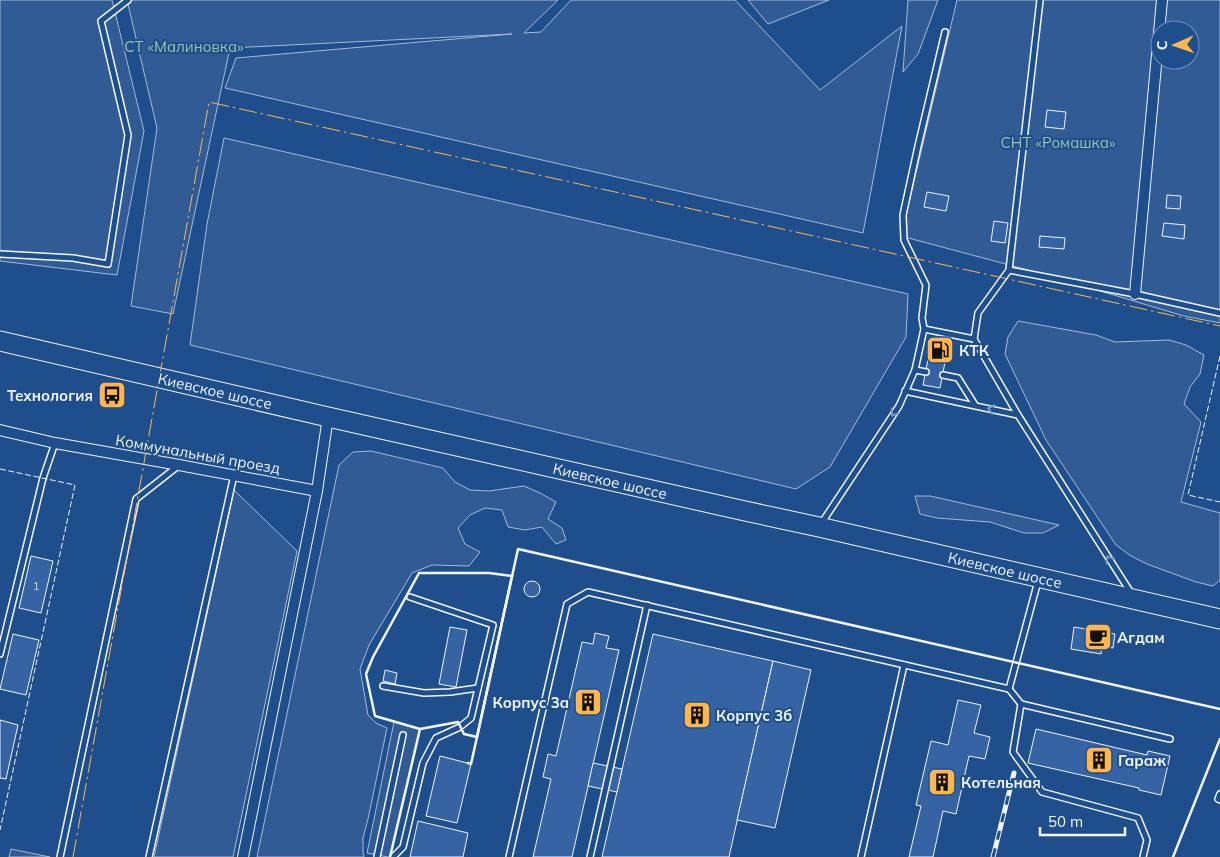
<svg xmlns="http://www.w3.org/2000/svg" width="1220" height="857" font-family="Mulish,sans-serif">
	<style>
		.built { fill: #305b95; stroke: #a8bbd7; fill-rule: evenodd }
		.building { fill: #3563a3; stroke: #f2f6ff }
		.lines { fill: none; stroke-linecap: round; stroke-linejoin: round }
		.lane-casing { stroke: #f2f6ff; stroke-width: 8 }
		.street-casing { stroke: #f2f6ff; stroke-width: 12 }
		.highway-casing { stroke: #f2f6ff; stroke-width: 21 }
		.lane { stroke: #1f4e8c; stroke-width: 5 }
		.street { stroke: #1f4e8c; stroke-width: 10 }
		.highway { stroke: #1f4e8c; stroke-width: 19 }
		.rail-casing { stroke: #f2f6ff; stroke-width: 5 }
		.rail { stroke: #1f4e8c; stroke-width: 3; stroke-dasharray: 9; stroke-linecap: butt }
		.fence { stroke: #f2f6ff; stroke-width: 1; stroke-dasharray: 6 2.5; stroke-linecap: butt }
		.wall { stroke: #f2f6ff; stroke-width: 2.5 }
		.power { stroke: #ffb74d; stroke-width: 1; stroke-dasharray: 18 4 2.5 4; stroke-linecap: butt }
		.oneway { stroke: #7e9ac0 }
		.labels { text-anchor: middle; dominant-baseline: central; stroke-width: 4; stroke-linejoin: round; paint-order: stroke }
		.number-label { font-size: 12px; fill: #c3d1e8 }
		.park-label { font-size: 15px; fill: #97c8a6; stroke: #1f4e8c }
		.poi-label { font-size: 15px; font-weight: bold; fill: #f2f6ff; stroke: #1f4e8c; text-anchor: start }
		.street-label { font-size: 15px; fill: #f2f6ff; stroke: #1f4e8c }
	</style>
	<rect width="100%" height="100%" fill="#1f4e8c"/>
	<g class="built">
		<polygon points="0,0 112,0 144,131 117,275 0,261"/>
		<polygon points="127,0 558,0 524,33 541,32 571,0 735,0 820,90 902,26 863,233 225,88 236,58 512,34 230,48 173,314 131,306 157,128"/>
		<polygon points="748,0 829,0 768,24"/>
		<polygon points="908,0 938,0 918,54 903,72"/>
		<path d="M957,0H1220V323L1184,316L1043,274L901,236ZM1160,30H1190V60H1160Z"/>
		<polygon points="224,138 908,294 906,337 830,467 796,489 190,345 207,224"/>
		<polygon points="1018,321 1096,335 1115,342 1169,340 1186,345 1204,355 1200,374 1190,387 1184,404 1201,422 1181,502 1220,513 1220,580 1213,586 1196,582 1147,564 1131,556 1116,545 1046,440 1005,354 1008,337"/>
		<polygon points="371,451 443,468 455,482 470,490 489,491 524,486 540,493 556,502 548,519 562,528 566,540 556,544 542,527 525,530 508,527 502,510 485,508 470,515 458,528 465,544 480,552 469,566 432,565 412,573 369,645 360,669 368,715 376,723 387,728 368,819 363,838 363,853 364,857 257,857 339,465 353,452"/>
		<polygon points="234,490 297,551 233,857 154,857"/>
		<polygon points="915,496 930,496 1059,525 1043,533 1024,533 990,522 937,518 920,514"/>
		<polygon points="394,722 420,729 390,857 388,857 367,853"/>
		<polygon points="11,849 50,857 9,857"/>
	</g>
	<g class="building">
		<polygon points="1047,110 1066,112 1064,129 1045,127"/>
		<polygon points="927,192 949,196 946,211 924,207"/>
		<polygon points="1167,195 1181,196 1180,209 1166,208"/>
		<polygon points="994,221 1008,223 1005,243 991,241"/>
		<polygon points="1164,223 1185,225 1184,239 1162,236"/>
		<polygon points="1040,236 1065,238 1064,249 1039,247"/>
		<polygon points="929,343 948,347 946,357 927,353"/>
		<polygon points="929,354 946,357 940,388 923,385"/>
		<polygon points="31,556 53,561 41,613 19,608"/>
		<circle cx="532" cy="589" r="8"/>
		<polygon points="450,627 467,630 456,687 439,684"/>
		<polygon points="1074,627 1115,634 1113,648 1102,646 1101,654 1071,649"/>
		<polygon points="595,633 609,636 606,648 619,650 572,857 533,857 551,779 543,777 548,754 556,756 582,642 593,644"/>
		<polygon points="13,634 39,640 26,695 0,689"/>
		<polygon points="653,634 773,661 729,857 602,857"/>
		<polygon points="773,661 811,670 775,828 737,820"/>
		<polygon points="385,670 397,673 395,684 383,681"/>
		<polygon points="958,700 981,705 974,733 990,737 985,759 969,756 956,814 943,811 933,857 909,857 921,806 916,805 931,741 948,745"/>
		<polygon points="0,720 18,725 6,779 0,778"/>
		<polygon points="1036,729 1147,755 1148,751 1170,756 1161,795 1139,790 1139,788 1028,763"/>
		<polygon points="440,756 471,764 457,823 426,816"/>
		<polygon points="593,763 622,769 617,792 588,786"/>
		<polygon points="418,821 468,833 463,857 410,857"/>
	</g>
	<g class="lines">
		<g class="lane-casing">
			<g id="lane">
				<polyline points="0,254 73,258 108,264 128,135 101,21 128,0"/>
				<polyline points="1009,270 1135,294 1220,313"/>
				<polyline points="924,329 922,318 926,285 904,240 903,215 918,146 945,32"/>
				<polyline points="974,339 978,313 1009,270 1040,0"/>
				<polyline points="915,370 926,372"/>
				<polyline points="943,375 958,378 975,405"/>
				<polyline points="905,391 1018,415 1131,593"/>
				<polyline points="821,524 899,406 915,370 924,329 974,339 1018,415"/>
				<polyline points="0,654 43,478 55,443"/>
				<polyline points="383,686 424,693 450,692 478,688"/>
				<polyline points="1009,689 1021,704 1170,739"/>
				<polyline points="1021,704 1013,752 1042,792 1138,818 1147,840 1143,857"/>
				<polyline points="1220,794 1218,799 1220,800"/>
				<polyline points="60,857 136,499 178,466"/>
				<polyline points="149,857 234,475"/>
				<polyline points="377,857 403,735"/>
				<polyline points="393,857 403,847 423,763 436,738 460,727 471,718 493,625 410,597"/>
				<polyline points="509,857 567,604 588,592 1009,689 1038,581"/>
				<polyline points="590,857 647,605"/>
				<polyline points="861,857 904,665"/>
			</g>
		</g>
		<g class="street-casing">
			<g id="street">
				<polyline points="1135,294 1162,0"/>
				<polyline points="0,430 55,443 179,465 317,491"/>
				<polyline points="243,857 317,491 328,417"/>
			</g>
		</g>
		<g class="highway-casing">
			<polyline id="highway" points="0,341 328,417 745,511 819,527 1220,619"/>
		</g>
		<use href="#lane" class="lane"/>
		<use href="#street" class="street"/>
		<use href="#highway" class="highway"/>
		<g class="rail-casing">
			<polyline id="rail" points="993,857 1014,773"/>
		</g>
		<use href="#rail" class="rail"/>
		<g class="fence">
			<polyline points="1220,356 1188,495 1220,502"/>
			<polyline points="0,469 75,485 0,830"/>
		</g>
		<g class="wall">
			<polygon points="419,573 489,573 512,576 477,737 464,734 458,722 420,729 375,716 366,674 373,657"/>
			<polyline points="468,763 471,764 477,737 518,549 1220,709"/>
			<polyline points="390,857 420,729"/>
			<polyline points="1173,857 1220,739"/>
		</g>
		<polyline class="power" points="73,857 209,102 1220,326"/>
	</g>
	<defs><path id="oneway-chevron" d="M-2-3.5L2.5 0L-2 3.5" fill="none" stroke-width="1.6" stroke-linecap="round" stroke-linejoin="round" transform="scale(1.25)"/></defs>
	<g class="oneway">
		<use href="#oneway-chevron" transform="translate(991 409) rotate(-168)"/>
		<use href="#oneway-chevron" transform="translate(894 413) rotate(123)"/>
		<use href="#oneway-chevron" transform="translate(1109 559) rotate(-122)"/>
	</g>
	<defs>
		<g id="fuel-square" transform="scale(1.4375)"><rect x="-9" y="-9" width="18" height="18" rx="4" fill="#ffb74d" stroke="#1f4e8c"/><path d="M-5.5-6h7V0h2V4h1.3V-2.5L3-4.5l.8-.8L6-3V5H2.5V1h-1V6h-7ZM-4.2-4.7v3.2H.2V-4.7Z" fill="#111"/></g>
		<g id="bus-square" transform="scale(1.4375)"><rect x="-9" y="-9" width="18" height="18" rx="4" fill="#ffb74d" stroke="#1f4e8c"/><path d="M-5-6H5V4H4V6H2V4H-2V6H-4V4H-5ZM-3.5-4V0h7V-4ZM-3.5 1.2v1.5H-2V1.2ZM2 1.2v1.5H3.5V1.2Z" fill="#111"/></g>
		<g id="cafe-square" transform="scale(1.4375)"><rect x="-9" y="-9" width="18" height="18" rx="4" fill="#ffb74d" stroke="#1f4e8c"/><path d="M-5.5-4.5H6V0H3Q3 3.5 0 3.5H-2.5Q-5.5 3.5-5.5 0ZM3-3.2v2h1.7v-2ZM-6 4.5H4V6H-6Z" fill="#111"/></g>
		<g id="building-square" transform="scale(1.4375)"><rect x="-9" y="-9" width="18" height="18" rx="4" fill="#ffb74d" stroke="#1f4e8c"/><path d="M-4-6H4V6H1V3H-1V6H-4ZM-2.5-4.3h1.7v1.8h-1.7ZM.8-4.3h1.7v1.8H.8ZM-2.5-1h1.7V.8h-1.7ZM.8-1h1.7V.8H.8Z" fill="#111"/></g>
	</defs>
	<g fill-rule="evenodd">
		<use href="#fuel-square" x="940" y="350"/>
		<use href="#bus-square" x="112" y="395"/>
		<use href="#cafe-square" x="1098" y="637"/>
		<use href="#building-square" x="588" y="702"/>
		<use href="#building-square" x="697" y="715"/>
		<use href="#building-square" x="1099" y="760"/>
		<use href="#building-square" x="942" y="782"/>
	</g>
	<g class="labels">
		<g class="number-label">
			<text x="36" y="585">1</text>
		</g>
		<g class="park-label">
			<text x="184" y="46">СТ «Малиновка»</text>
			<text x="1058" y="142">СНТ «Ромашка»</text>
		</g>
		<g class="poi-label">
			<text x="959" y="350">КТК</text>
			<text x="93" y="395" text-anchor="end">Технология</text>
			<text x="1117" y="637">Агдам</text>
			<text x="569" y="702" text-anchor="end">Корпус 3a</text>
			<text x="716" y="715">Корпус 3б</text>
			<text x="1118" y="760">Гараж</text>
			<text x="961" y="782">Котельная</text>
		</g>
		<g class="street-label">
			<text transform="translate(215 391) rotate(13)">Киевское шоссе</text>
			<text transform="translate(198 454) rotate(10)">Коммунальный проезд</text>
			<text transform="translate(610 481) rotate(13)">Киевское шоссе</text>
			<text transform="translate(1005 570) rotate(13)">Киевское шоссе</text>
		</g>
	</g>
	<g transform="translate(1175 45) rotate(268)"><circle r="24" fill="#1f4e8c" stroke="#7391ba"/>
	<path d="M0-4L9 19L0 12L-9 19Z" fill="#ffb74d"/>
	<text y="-8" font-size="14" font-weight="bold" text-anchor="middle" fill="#f2f6ff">С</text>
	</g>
	<path d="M1040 827v8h85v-8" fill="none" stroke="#f2f6ff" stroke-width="2.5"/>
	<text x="1048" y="827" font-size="15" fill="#f2f6ff" stroke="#1f4e8c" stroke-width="4" paint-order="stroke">50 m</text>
</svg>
